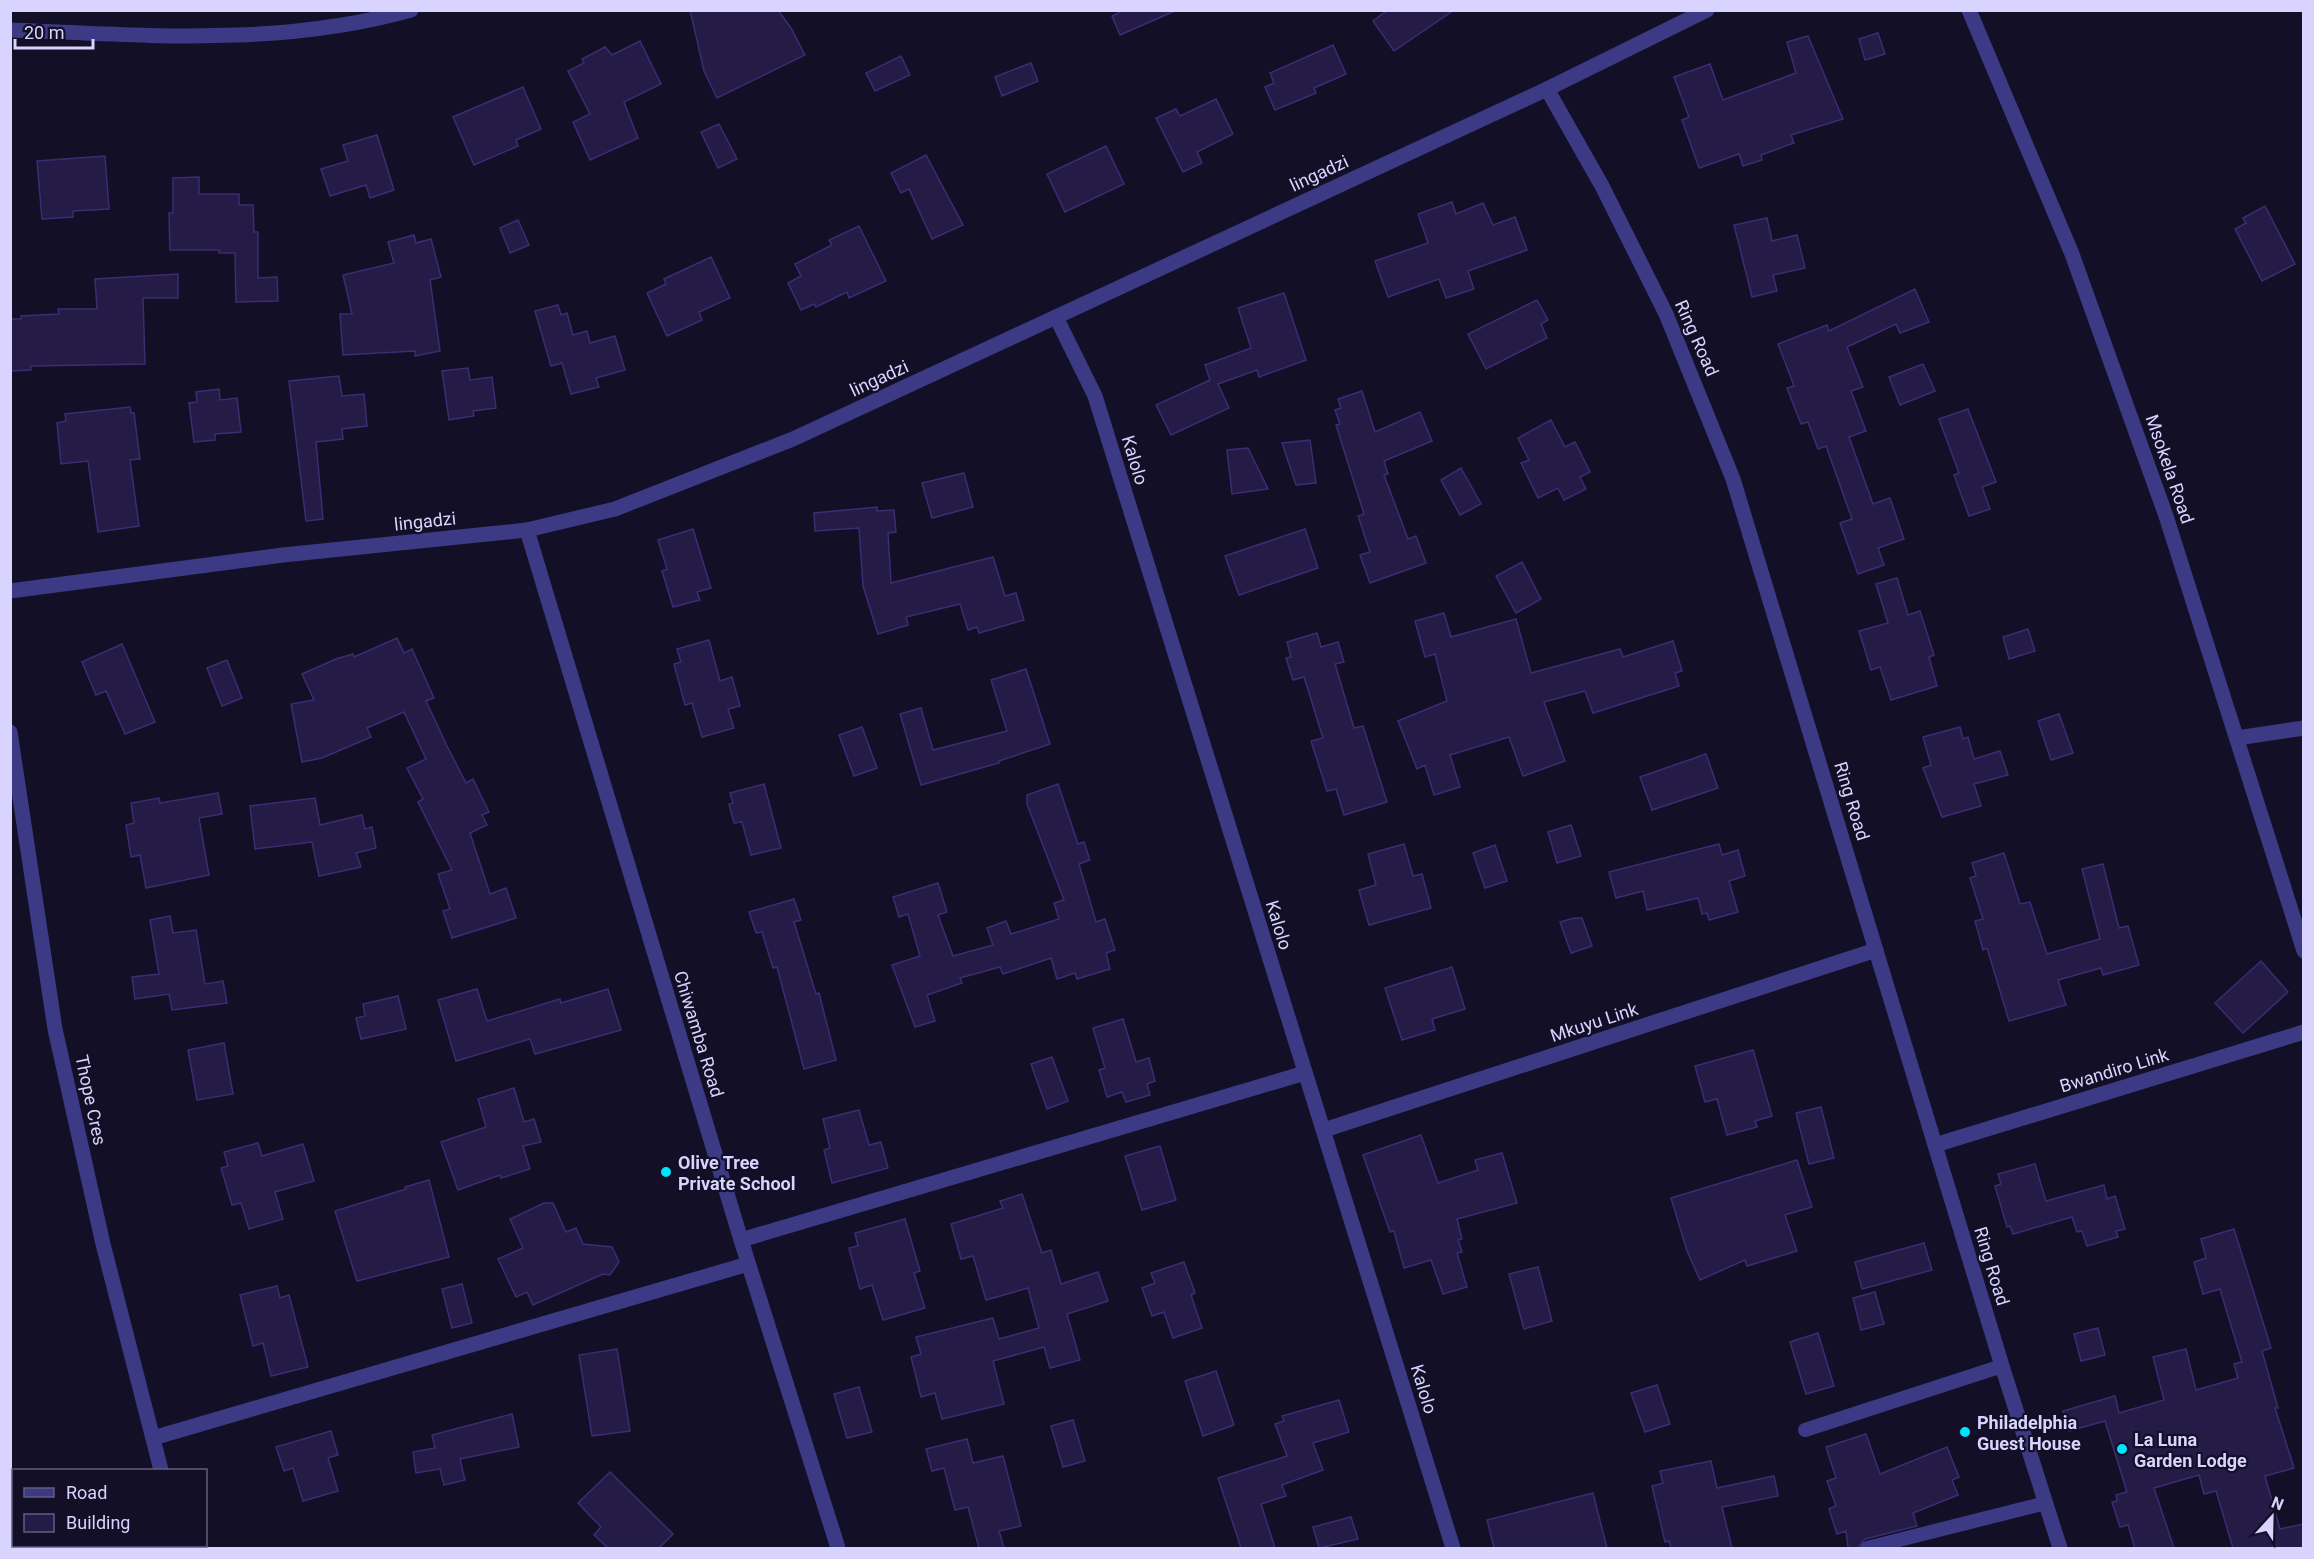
<svg xmlns="http://www.w3.org/2000/svg" width="2314" height="1559" font-family="Roboto,sans-serif">
	<style>
		.building { fill: #241b47; stroke: #3b2d73; stroke-width: 1.5 }
		.lines { fill: none; stroke-linecap: round; stroke-linejoin: round }
		.service { stroke: #3d3a85; stroke-width: 14 }
		.minor { stroke: #3d3a85; stroke-width: 15 }
		.poi-dot { fill: #00e5ff; stroke: #130f26; stroke-width: 2 }
		.labels { text-anchor: middle; dominant-baseline: central; stroke-width: 4.5; stroke-linejoin: round; paint-order: stroke }
		.street-label { font-size: 18px; fill: #d9d4ff; stroke: #130f26 }
		.poi-label { font-size: 18px; font-weight: bold; fill: #d9d4ff; stroke: #130f26; text-anchor: start }
	</style>
	<rect width="100%" height="100%" fill="#130f26"/>
	<g class="building">
		<polygon points="690,10 778,10 791,28 805,55 717,98 704,71"/>
		<polygon points="1124,10 1177,10 1120,35 1112,16"/>
		<polygon points="1388,10 1454,10 1394,51 1373,21"/>
		<polygon points="1878,33 1885,54 1865,60 1859,39"/>
		<polygon points="1808,36 1843,119 1791,135 1794,143 1761,155 1762,160 1743,166 1739,154 1699,168 1682,120 1689,117 1674,77 1710,64 1723,100 1796,73 1787,42"/>
		<polygon points="640,41 661,84 624,102 638,138 590,160 573,122 590,114 568,71 584,63 582,59 605,47 612,55"/>
		<polygon points="1333,45 1346,74 1314,88 1316,93 1275,110 1265,87 1274,83 1270,73"/>
		<polygon points="901,56 910,75 875,91 866,73"/>
		<polygon points="1031,63 1038,81 1002,96 995,77"/>
		<polygon points="523,87 541,129 516,140 518,146 474,165 453,117"/>
		<polygon points="1216,99 1233,134 1197,152 1202,163 1183,172 1156,118 1176,109 1180,116"/>
		<polygon points="719,124 737,159 718,168 701,132"/>
		<polygon points="377,135 394,190 370,198 366,185 330,196 321,169 348,161 343,145"/>
		<polygon points="1106,146 1124,184 1065,212 1047,174"/>
		<polygon points="926,155 963,225 932,239 909,189 901,193 891,173"/>
		<polygon points="105,156 109,209 73,211 73,217 42,219 37,161"/>
		<polygon points="199,177 199,194 239,194 239,205 253,205 254,232 258,232 258,278 277,277 278,301 236,302 235,253 219,253 219,250 170,250 169,213 173,213 173,178"/>
		<polygon points="1452,202 1456,214 1483,203 1493,225 1515,217 1527,250 1468,271 1474,289 1446,298 1439,279 1388,297 1375,261 1428,243 1418,214"/>
		<polygon points="2265,206 2295,264 2262,281 2235,229 2246,223 2243,218"/>
		<polygon points="1767,218 1772,241 1797,235 1805,268 1773,275 1777,291 1752,297 1734,225"/>
		<polygon points="518,220 529,245 510,253 500,228"/>
		<polygon points="859,226 886,281 849,298 847,292 816,307 814,304 801,310 788,283 801,276 795,264 832,245 829,240"/>
		<polygon points="414,235 416,243 431,239 441,277 430,280 440,351 415,356 415,351 343,355 340,314 352,314 343,275 394,263 388,242"/>
		<polygon points="711,257 730,298 699,312 702,320 667,336 647,293 666,284 664,279"/>
		<polygon points="178,274 178,298 143,298 145,364 31,366 31,370 10,371 10,319 21,319 21,316 59,314 58,309 97,309 95,279"/>
		<polygon points="1915,289 1929,322 1900,333 1896,324 1847,347 1863,387 1851,391 1866,431 1849,437 1873,504 1890,498 1904,539 1878,548 1884,565 1858,574 1840,523 1852,519 1826,446 1818,449 1808,422 1801,424 1787,388 1794,386 1778,344 1827,325 1829,331"/>
		<polygon points="1284,293 1306,360 1259,377 1257,370 1218,384 1229,408 1171,435 1156,405 1210,380 1205,365 1251,348 1238,308"/>
		<polygon points="1537,300 1548,320 1541,324 1547,338 1486,369 1468,334"/>
		<polygon points="558,305 561,315 567,313 573,335 587,331 590,343 615,336 625,370 596,378 599,387 571,394 562,363 551,366 535,311"/>
		<polygon points="1923,364 1935,391 1900,405 1889,377"/>
		<polygon points="468,368 470,380 492,377 496,408 473,411 474,416 449,420 442,371"/>
		<polygon points="339,376 342,396 364,394 367,426 342,429 343,439 316,442 323,519 306,521 289,381"/>
		<polygon points="219,389 220,400 237,398 241,432 215,434 215,440 194,442 189,403 197,402 196,392"/>
		<polygon points="1362,391 1375,432 1420,412 1432,441 1384,461 1388,474 1384,475 1408,539 1416,536 1426,563 1370,583 1360,555 1370,552 1358,516 1364,514 1336,425 1340,424 1335,410 1341,408 1338,399"/>
		<polygon points="130,407 131,413 134,413 140,459 130,460 139,526 98,532 88,461 61,464 57,423 66,421 65,414"/>
		<polygon points="1968,409 1996,482 1982,487 1990,509 1969,516 1954,475 1959,473 1939,419"/>
		<polygon points="1551,420 1565,447 1575,442 1590,472 1580,477 1586,489 1564,500 1558,488 1538,498 1521,463 1529,460 1518,438"/>
		<polygon points="1310,440 1316,483 1296,485 1282,443"/>
		<polygon points="1248,448 1268,489 1232,494 1227,450"/>
		<polygon points="1461,468 1481,504 1460,515 1441,480"/>
		<polygon points="964,473 973,507 932,518 922,483"/>
		<polygon points="877,507 877,511 894,510 896,532 888,533 891,583 993,557 1005,596 1016,593 1024,620 979,633 977,627 968,630 960,604 906,617 908,625 878,634 863,586 859,528 815,531 814,513"/>
		<polygon points="693,529 711,588 697,592 700,600 673,607 662,571 667,569 658,540"/>
		<polygon points="1305,529 1318,568 1239,595 1225,556"/>
		<polygon points="1522,562 1541,599 1516,613 1496,576"/>
		<polygon points="1897,578 1908,615 1920,611 1934,655 1929,657 1937,686 1891,700 1880,667 1871,670 1859,631 1888,623 1876,584"/>
		<polygon points="1444,613 1451,637 1516,619 1531,673 1620,649 1623,657 1673,641 1682,671 1675,673 1679,686 1593,713 1585,691 1544,702 1565,761 1523,776 1509,737 1450,755 1460,787 1434,795 1425,765 1417,769 1398,721 1447,701 1435,654 1425,657 1415,621"/>
		<polygon points="2028,629 2035,651 2009,659 2003,637"/>
		<polygon points="1317,633 1321,647 1338,642 1344,662 1335,664 1354,728 1363,726 1387,802 1344,815 1336,789 1327,791 1311,741 1323,738 1304,677 1293,680 1286,658 1291,657 1287,642"/>
		<polygon points="397,638 404,653 412,649 434,698 426,701 448,748 466,783 473,779 489,812 482,815 487,825 470,833 490,894 506,888 516,918 452,938 443,911 450,909 438,874 452,870 418,802 423,799 407,768 426,759 404,712 367,728 371,737 322,758 302,762 291,704 314,700 302,674 336,659 353,654 354,657"/>
		<polygon points="709,640 720,681 732,677 740,706 728,709 734,728 702,737 692,703 685,705 674,664 681,662 677,649"/>
		<polygon points="122,644 155,722 125,734 106,691 96,695 82,662"/>
		<polygon points="227,660 242,698 222,706 207,668"/>
		<polygon points="1026,669 1050,744 999,761 999,763 921,785 900,714 921,708 933,750 1007,731 991,680"/>
		<polygon points="2059,714 2073,753 2051,760 2038,721"/>
		<polygon points="862,727 877,768 854,776 839,735"/>
		<polygon points="1960,727 1963,739 1968,737 1974,759 2000,751 2008,775 1974,784 1981,806 1942,817 1923,768 1931,765 1923,737"/>
		<polygon points="1706,754 1718,788 1652,810 1640,777"/>
		<polygon points="764,784 781,848 751,855 742,822 734,823 729,804 733,803 730,793"/>
		<polygon points="1058,784 1078,844 1084,842 1090,860 1079,864 1096,922 1105,919 1115,950 1106,953 1110,969 1077,979 1075,973 1057,979 1051,958 1003,974 1000,967 960,978 962,983 927,995 935,1021 915,1027 892,965 920,956 908,914 899,917 893,897 938,883 947,912 938,915 953,956 993,945 987,928 1006,921 1011,934 1059,919 1054,903 1064,900 1027,804 1027,795"/>
		<polygon points="218,793 222,814 199,818 209,875 146,888 140,855 131,857 126,825 134,823 131,803 159,798 160,803"/>
		<polygon points="315,798 320,825 362,815 365,829 372,827 376,848 356,853 361,867 319,876 312,842 255,849 250,806"/>
		<polygon points="1571,825 1581,856 1557,863 1548,832"/>
		<polygon points="1404,844 1413,876 1422,874 1431,908 1369,925 1359,890 1376,885 1368,854"/>
		<polygon points="1719,844 1722,855 1738,850 1745,876 1729,881 1738,912 1709,920 1707,913 1702,914 1698,898 1647,910 1643,891 1616,898 1609,872"/>
		<polygon points="1495,845 1507,881 1485,888 1473,853"/>
		<polygon points="2004,853 2020,904 2030,902 2047,954 2100,939 2082,869 2103,864 2119,928 2128,926 2139,965 2103,975 2101,968 2058,980 2066,1005 2009,1021 1987,948 1983,950 1975,921 1983,919 1970,878 1976,876 1972,863"/>
		<polygon points="794,899 801,920 794,922 816,994 819,993 836,1060 804,1069 777,967 773,968 762,932 756,933 749,912"/>
		<polygon points="170,916 173,933 196,930 205,984 223,981 227,1003 172,1010 169,994 135,999 132,977 159,974 150,920"/>
		<polygon points="1574,918 1582,918 1592,946 1571,953 1560,922"/>
		<polygon points="2261,961 2288,992 2243,1033 2215,1003"/>
		<polygon points="1452,967 1465,1009 1432,1019 1435,1030 1402,1040 1385,988"/>
		<polygon points="477,989 487,1021 560,999 561,1003 608,989 621,1030 535,1054 530,1039 456,1061 438,1000"/>
		<polygon points="398,996 406,1029 361,1039 356,1018 365,1016 363,1004"/>
		<polygon points="1123,1019 1136,1062 1149,1058 1155,1081 1147,1084 1150,1095 1126,1102 1122,1092 1107,1097 1099,1070 1105,1068 1093,1028"/>
		<polygon points="224,1043 233,1094 197,1100 188,1050"/>
		<polygon points="1753,1050 1772,1116 1755,1121 1757,1127 1727,1135 1717,1099 1705,1102 1695,1066"/>
		<polygon points="1052,1057 1068,1101 1047,1109 1031,1064"/>
		<polygon points="514,1088 524,1122 534,1119 541,1142 523,1146 530,1169 501,1178 500,1175 458,1190 441,1142 486,1127 478,1099"/>
		<polygon points="1821,1107 1834,1158 1809,1164 1796,1113"/>
		<polygon points="859,1110 869,1145 881,1142 888,1168 832,1183 824,1150 830,1148 823,1119"/>
		<polygon points="1421,1135 1438,1183 1478,1170 1475,1160 1502,1153 1517,1203 1457,1219 1462,1239 1458,1240 1462,1252 1457,1253 1467,1287 1443,1294 1431,1260 1404,1268 1394,1231 1390,1232 1363,1155"/>
		<polygon points="258,1143 262,1156 303,1144 314,1181 275,1192 283,1219 249,1229 241,1203 232,1205 221,1168 228,1166 224,1152"/>
		<polygon points="1160,1146 1176,1200 1142,1210 1125,1156"/>
		<polygon points="1797,1160 1812,1207 1785,1215 1797,1251 1747,1266 1745,1260 1700,1280 1687,1251 1671,1198"/>
		<polygon points="2035,1164 2046,1201 2104,1185 2107,1199 2115,1196 2125,1229 2116,1231 2118,1237 2087,1246 2082,1231 2077,1232 2072,1217 2013,1234 2010,1226 2007,1227 1995,1186 2001,1184 1998,1174"/>
		<polygon points="429,1180 449,1257 357,1281 335,1211 406,1189 405,1187"/>
		<polygon points="1022,1194 1042,1253 1051,1250 1061,1284 1098,1272 1108,1301 1067,1314 1080,1360 1050,1368 1044,1347 993,1361 1004,1404 942,1419 935,1393 921,1397 911,1357 921,1354 916,1337 993,1318 999,1339 1039,1328 1028,1288 986,1300 973,1256 961,1259 951,1224 1003,1208 1000,1201"/>
		<polygon points="544,1203 553,1203 566,1232 576,1228 583,1244 612,1247 619,1262 610,1275 603,1274 533,1305 527,1292 516,1297 498,1259 523,1248 510,1219"/>
		<polygon points="905,1219 920,1271 914,1273 925,1308 883,1320 872,1285 860,1289 849,1248 858,1246 855,1233"/>
		<polygon points="2234,1229 2271,1348 2262,1351 2278,1408 2275,1408 2294,1468 2265,1476 2280,1529 2304,1524 2304,1548 2233,1548 2216,1491 2204,1494 2199,1475 2154,1488 2174,1548 2135,1548 2128,1525 2120,1527 2112,1502 2117,1501 2116,1495 2127,1492 2105,1421 2069,1431 2063,1411 2115,1396 2119,1413 2164,1400 2153,1357 2186,1349 2196,1390 2238,1378 2234,1364 2242,1362 2220,1289 2203,1294 2194,1262 2206,1258 2201,1239"/>
		<polygon points="1924,1243 1932,1270 1862,1289 1855,1262"/>
		<polygon points="1184,1262 1195,1293 1191,1295 1202,1328 1173,1338 1164,1312 1152,1316 1142,1288 1155,1283 1151,1273"/>
		<polygon points="1538,1267 1552,1321 1524,1329 1509,1274"/>
		<polygon points="462,1284 472,1323 452,1328 442,1289"/>
		<polygon points="277,1286 280,1298 289,1295 308,1367 271,1376 263,1343 253,1346 240,1295"/>
		<polygon points="1875,1292 1884,1324 1861,1330 1853,1298"/>
		<polygon points="2098,1328 2105,1355 2081,1361 2074,1334"/>
		<polygon points="1818,1333 1834,1386 1806,1394 1790,1342"/>
		<polygon points="617,1349 630,1431 592,1436 579,1355"/>
		<polygon points="1216,1371 1234,1425 1203,1436 1185,1381"/>
		<polygon points="1657,1385 1670,1424 1645,1432 1631,1393"/>
		<polygon points="859,1387 872,1432 847,1438 834,1394"/>
		<polygon points="1339,1400 1349,1432 1313,1443 1323,1470 1282,1485 1286,1496 1261,1504 1275,1548 1241,1548 1218,1478 1287,1456 1275,1424 1284,1421 1282,1416"/>
		<polygon points="512,1414 519,1447 460,1459 465,1480 444,1485 440,1469 416,1473 413,1452 435,1448 432,1435"/>
		<polygon points="1073,1420 1085,1461 1063,1467 1051,1426"/>
		<polygon points="331,1431 338,1455 328,1458 338,1491 303,1501 293,1468 284,1471 276,1447"/>
		<polygon points="1866,1434 1880,1474 1947,1447 1959,1477 1952,1480 1958,1495 1913,1513 1917,1526 1865,1539 1858,1548 1848,1548 1846,1531 1837,1534 1829,1509 1836,1506 1827,1481 1836,1478 1826,1447"/>
		<polygon points="967,1439 973,1463 1003,1456 1021,1526 999,1531 1004,1548 979,1548 968,1507 955,1510 944,1468 932,1471 926,1449"/>
		<polygon points="1711,1461 1717,1488 1774,1476 1778,1496 1722,1507 1732,1548 1671,1548 1669,1541 1665,1542 1652,1486 1663,1483 1660,1471"/>
		<polygon points="610,1472 673,1534 659,1548 608,1548 594,1535 601,1527 578,1503"/>
		<polygon points="1593,1493 1607,1548 1494,1548 1487,1520"/>
		<polygon points="1351,1517 1358,1539 1319,1548 1313,1527"/>
	</g>
	<g class="lines">
		<g class="service">
			<polyline points="1805,1430 2002,1366"/>
			<polyline points="1867,1548 2046,1503"/>
		</g>
		<g class="minor">
			<polyline points="1969,10 2072,254 2166,516 2304,951"/>
			<path d="M10,30C146,35 279,47 411,10"/>
			<polyline points="1547,89 1602,186 1666,314 1733,479 2002,1366 2060,1548"/>
			<polyline points="1056,317 1095,396 1453,1548"/>
			<polyline points="527,530 741,1240 838,1548"/>
			<polyline points="10,591 283,555 527,530 615,509 793,439 1547,89 1707,10"/>
			<polyline points="10,732 55,1029 103,1244 161,1470"/>
			<polyline points="2237,738 2304,728"/>
			<polyline points="1324,1130 1876,950"/>
			<polyline points="1935,1145 2304,1032"/>
			<polyline points="741,1240 1305,1073"/>
			<polyline points="153,1438 748,1264"/>
			<polyline points="181,1546 182,1548"/>
		</g>
	</g>
	<g class="poi-dot">
		<circle cx="666" cy="1172" r="6"/>
		<circle cx="1965" cy="1432" r="6"/>
		<circle cx="2122" cy="1449" r="6"/>
	</g>
	<g class="labels">
		<g class="street-label">
			<text transform="translate(1319 173) rotate(-25)">lingadzi</text>
			<text transform="translate(1697 338) rotate(66)">Ring Road</text>
			<text transform="translate(879 378) rotate(-25)">lingadzi</text>
			<text transform="translate(1135 460) rotate(73)">Kalolo</text>
			<text transform="translate(2170 469) rotate(71)">Msokela Road</text>
			<text transform="translate(425 521) rotate(-6)">lingadzi</text>
			<text transform="translate(1852 801) rotate(73)">Ring Road</text>
			<text transform="translate(1279 925) rotate(73)">Kalolo</text>
			<text transform="translate(1594 1022) rotate(-18)">Mkuyu Link</text>
			<text transform="translate(699 1034) rotate(73)">Chiwamba Road</text>
			<text transform="translate(2114 1070) rotate(-17)">Bwandiro Link</text>
			<text transform="translate(91 1100) rotate(78)">Thope Cres</text>
			<text transform="translate(1992 1266) rotate(73)">Ring Road</text>
			<text transform="translate(1424 1389) rotate(73)">Kalolo</text>
		</g>
		<g class="poi-label">
			<text x="678" y="1162">Olive Tree<tspan x="678" dy="21">Private School</tspan></text>
			<text x="1977" y="1422">Philadelphia<tspan x="1977" dy="21">Guest House</tspan></text>
			<text x="2134" y="1439">La Luna<tspan x="2134" dy="21">Garden Lodge</tspan></text>
		</g>
	</g>
	<rect width="2314" height="1559" fill="none" stroke="#d9d4ff" stroke-width="24"/>
	<rect x="12" y="1469" width="195" height="78" fill="#130f26" stroke="#625e7d" stroke-width="1.5"/>
	<rect x="24" y="1488" width="30" height="9" fill="#3d3a85" stroke="#625e7d" stroke-width="1.5"/>
	<text x="66" y="1499" font-size="18" fill="#d9d4ff">Road</text>
	<rect x="24" y="1514" width="30" height="18" fill="#241b47" stroke="#625e7d" stroke-width="1.5"/>
	<text x="66" y="1529" font-size="18" fill="#d9d4ff">Building</text>
	<g transform="translate(2272 1517) rotate(22)" stroke="#130f26" stroke-width="4.5" paint-order="stroke">
	<path d="M0-4.5L10 22L0 15L-10 22Z" fill="#d9d4ff"/>
	<text y="-9" font-size="16" font-weight="bold" text-anchor="middle" fill="#d9d4ff">N</text>
	</g>
	<path d="M15 39v9h78v-9" fill="none" stroke="#d9d4ff" stroke-width="3"/>
	<text x="24" y="39" font-size="18" fill="#d9d4ff" stroke="#130f26" stroke-width="4.5" paint-order="stroke">20 m</text>
</svg>
